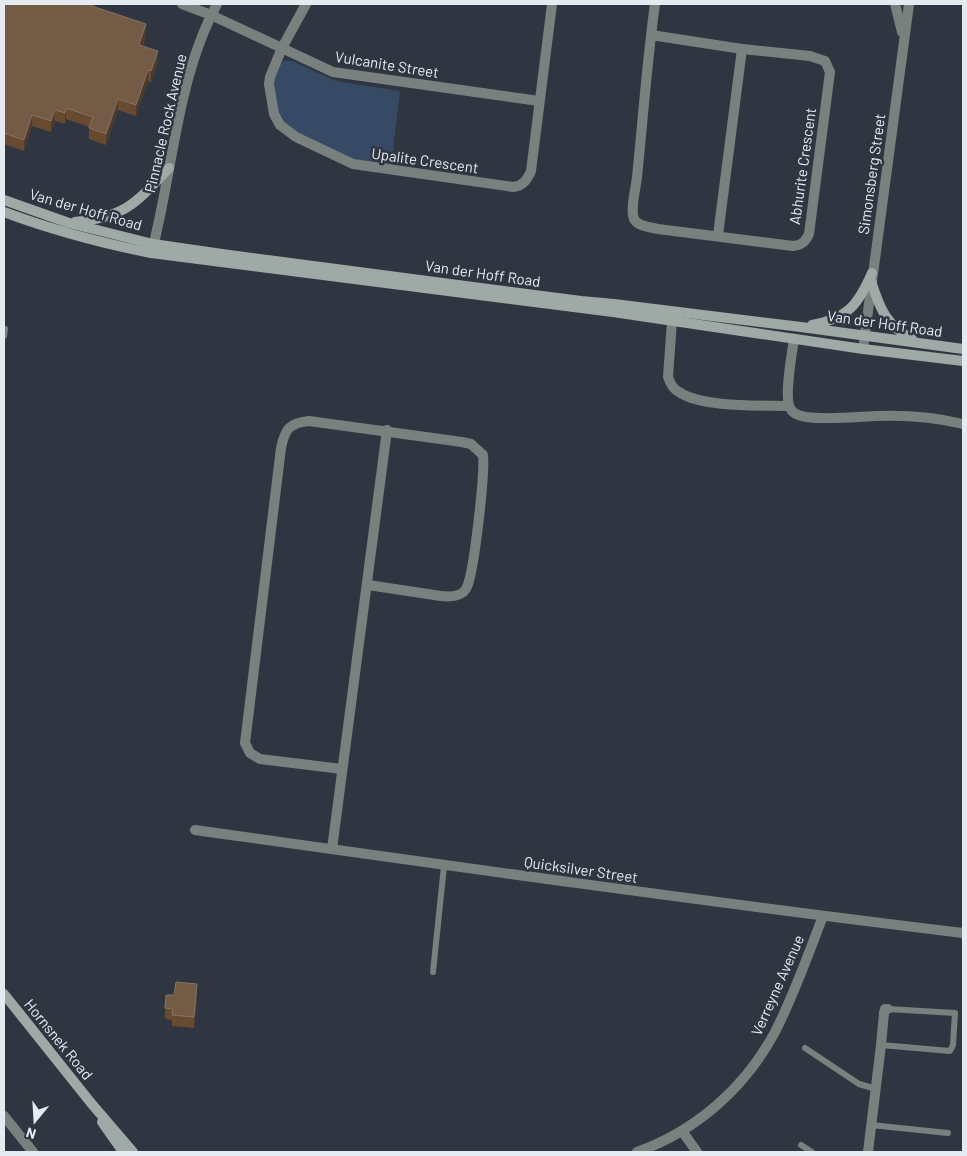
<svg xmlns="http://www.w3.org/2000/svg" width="967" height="1156" font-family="Barlow,sans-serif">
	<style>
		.green { fill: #364965 }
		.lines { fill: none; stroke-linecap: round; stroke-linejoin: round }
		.service { stroke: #79817e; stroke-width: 6 }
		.minor { stroke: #79817e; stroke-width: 10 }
		.secondary { stroke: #9faaa7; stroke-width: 10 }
		.wall { fill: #674a30 }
		.shaded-wall { fill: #4b3b2e }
		.building { fill: #745b45; stroke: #867260 }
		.labels { text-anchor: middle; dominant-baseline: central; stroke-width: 5; stroke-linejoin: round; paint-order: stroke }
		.street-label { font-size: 15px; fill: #e6eaf1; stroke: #303641 }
	</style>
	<rect width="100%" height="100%" fill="#303641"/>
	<path class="green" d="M284,61H292L336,81L400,91L391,166C382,165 372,166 364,164C346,159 290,133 280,119C277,113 276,103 275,96C272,82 273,71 284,61Z"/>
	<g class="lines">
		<g class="service">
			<polyline points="4,336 5,329"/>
			<polyline points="433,972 444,866"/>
			<polyline points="881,1045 950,1051 953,1045 955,1013 888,1009"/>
			<polyline points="805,1048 859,1084 876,1089"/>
			<polyline points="871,1125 948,1133"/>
			<polyline points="801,1145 812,1152"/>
		</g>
		<g class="minor">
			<polyline points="182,4 211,15 333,72 539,101"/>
			<path d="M306,4L282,48L270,77L269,84L274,114L280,125L296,137L353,164L513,187C523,186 527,180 531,171L552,4"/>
			<polyline points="895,4 902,32"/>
			<path d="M651,35L742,49L810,56L825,61L830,72L809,234C805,242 802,245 793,246L658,229C651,227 638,227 634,219C630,210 636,187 637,177C643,119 647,61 655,4"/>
			<polyline points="718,235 742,49"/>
			<path d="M152,251C173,170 177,78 217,4"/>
			<path d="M672,321L668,377C670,383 673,389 679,392C703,408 760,405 789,406"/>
			<path d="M794,339C792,353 784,396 790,408C793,414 799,416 806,417C829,420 852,417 875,416C904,415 935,417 963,424"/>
			<polyline points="863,349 909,4"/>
			<path d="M342,769L260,759L250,753L245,743L281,448C285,429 289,423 309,421L462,442L471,444L483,455C485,473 474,576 466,589C461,597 450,597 441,596L368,585"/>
			<path d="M195,830C451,866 707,902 963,933"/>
			<polyline points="332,849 387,430"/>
			<polyline points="4,1116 33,1152"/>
			<polyline points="682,1131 697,1152"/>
			<path d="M637,1152C696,1131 745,1088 775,1032C794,995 808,955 823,916"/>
			<polyline points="868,1152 881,1045 884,1013 885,1009 888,1009"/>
		</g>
		<g class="secondary">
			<polyline points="4,200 69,223 153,244 222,254 581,301 614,304 801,327 963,349"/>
			<path d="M4,212C52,230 101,243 151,253L613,312L863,349L963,361"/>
			<path d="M75,222C126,217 136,203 169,168"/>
			<path d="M871,281C880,309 886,325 912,339"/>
			<path d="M812,325C848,318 858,305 872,273"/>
			<polyline points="4,994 91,1103 133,1152"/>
			<polyline points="102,1122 123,1152"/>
		</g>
	</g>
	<g class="wall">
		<polygon points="4,4 96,4 95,7 146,35 143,46 158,62 151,82 148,81 136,116 118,110 106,145 89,139 89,127 66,119 65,124 55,121 51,132 32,126 24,151 4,144"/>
		<polygon points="174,995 197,995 194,1028 172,1026 172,1020 165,1019 165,1008"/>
	</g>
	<g class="shaded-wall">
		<polygon points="93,4 96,4 92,17 92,6"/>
		<polygon points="146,24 146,35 139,56 139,45"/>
		<polygon points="158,51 158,62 151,82 151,71"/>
		<polygon points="148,70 148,81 136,116 136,105"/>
		<polygon points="118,99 118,110 106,145 106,134"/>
		<polygon points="66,108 66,119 65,124 65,113"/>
		<polygon points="55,110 55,121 51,132 51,121"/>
		<polygon points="32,115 32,126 24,151 24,140"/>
		<polygon points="197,984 197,995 194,1028 194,1017"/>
	</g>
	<g class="building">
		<polygon points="4,4 93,4 92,6 146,24 139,45 158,51 151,71 148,70 136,105 118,99 106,134 89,128 93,117 66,108 65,113 55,110 51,121 32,115 24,140 4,133"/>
		<polygon points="176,982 197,984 194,1017 172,1015 173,1009 165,1008 166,995 174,995"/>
	</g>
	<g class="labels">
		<g class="street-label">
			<text transform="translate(387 64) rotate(9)">Vulcanite Street</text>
			<text transform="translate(165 123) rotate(-77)">Pinnacle Rock Avenue</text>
			<text transform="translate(425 160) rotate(8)">Upalite Crescent</text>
			<text transform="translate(802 166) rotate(-82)">Abhurite Crescent</text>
			<text transform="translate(871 174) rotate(-82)">Simonsberg Street</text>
			<text transform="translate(86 209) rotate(16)">Van der Hoff Road</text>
			<text transform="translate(483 273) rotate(8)">Van der Hoff Road</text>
			<text transform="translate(885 323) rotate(8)">Van der Hoff Road</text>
			<text transform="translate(581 869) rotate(8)">Quicksilver Street</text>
			<text transform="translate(777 985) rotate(-66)">Verreyne Avenue</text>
			<text transform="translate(59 1039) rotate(51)">Hornsnek Road</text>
		</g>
	</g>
	<rect width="967" height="1156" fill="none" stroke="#e6eaf1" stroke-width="10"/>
	<g transform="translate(35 1121) rotate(198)" stroke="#303641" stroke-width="4" paint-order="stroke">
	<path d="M0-4L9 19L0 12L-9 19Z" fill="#e6eaf1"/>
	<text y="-8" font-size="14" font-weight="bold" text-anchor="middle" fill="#e6eaf1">N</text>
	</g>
</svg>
